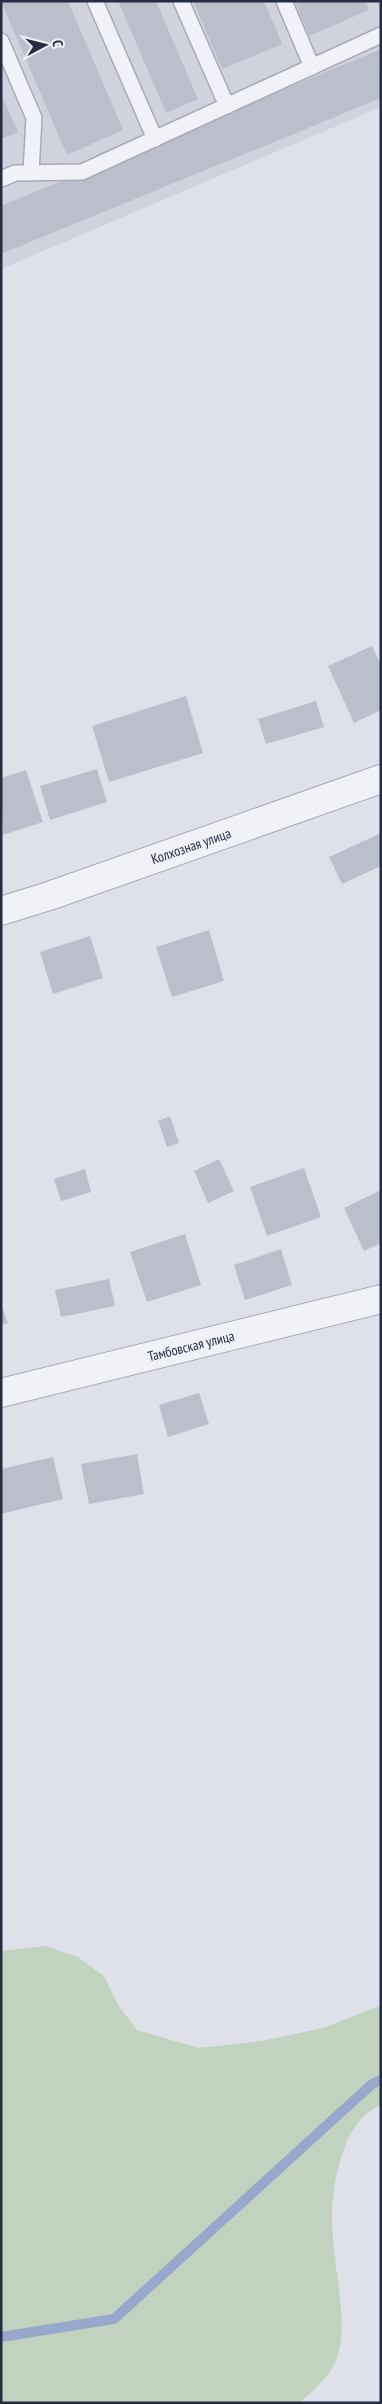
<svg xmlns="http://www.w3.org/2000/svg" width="382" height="2404" font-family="'PT Sans Narrow',sans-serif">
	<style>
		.built { fill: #d0d3de }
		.green { fill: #c1d3bf }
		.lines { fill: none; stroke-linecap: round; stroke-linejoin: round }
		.stream { stroke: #97a8cc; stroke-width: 10 }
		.building { fill: #bbbfcc }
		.service-casing { stroke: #a7abb7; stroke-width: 18 }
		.minor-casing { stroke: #a7abb7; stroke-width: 30 }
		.service { stroke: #f1f2f7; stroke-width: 15 }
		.minor { stroke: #f1f2f7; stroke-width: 28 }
		.labels { text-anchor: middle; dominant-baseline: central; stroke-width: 4; stroke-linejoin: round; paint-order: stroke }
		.street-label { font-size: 14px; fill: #262c41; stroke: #eef0f6 }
	</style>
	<rect width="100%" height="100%" fill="#dee1e9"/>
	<polygon class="built" points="1,1 381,1 381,107 1,269"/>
	<path class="green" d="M46,1946L78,1957L104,1976L118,2005L137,2030L199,2048L262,2041L323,2028L381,2005V2105C365,2111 352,2128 346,2144C334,2174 330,2206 333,2238C335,2275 350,2329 335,2363C328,2378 312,2392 299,2403H1V1951Z"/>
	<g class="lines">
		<polyline class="stream" points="1,2337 114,2319 372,2084 381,2080"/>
	</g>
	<g class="building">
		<polygon points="1,1 68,1 123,130 67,155"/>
		<polygon points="118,1 156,1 198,99 166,113"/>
		<polygon points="193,1 264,1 282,44 222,69"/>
		<polygon points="295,1 366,1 369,10 309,36"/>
		<polygon points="379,50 381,98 1,254 1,206"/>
		<polygon points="1,94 18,132 1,139"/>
		<polygon points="372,646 381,665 381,710 354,723 328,666"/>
		<polygon points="186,696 203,753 109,782 92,726"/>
		<polygon points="316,701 324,727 266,744 258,719"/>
		<polygon points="97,769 107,802 50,820 40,786"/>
		<polygon points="26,770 43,822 3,835 1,778"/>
		<polygon points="381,833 381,866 342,884 329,857"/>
		<polygon points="209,930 224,981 172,997 156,947"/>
		<polygon points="90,936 103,978 53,994 40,952"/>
		<polygon points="170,1116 179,1143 167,1147 158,1121"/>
		<polygon points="219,1159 234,1191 208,1203 194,1171"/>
		<polygon points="304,1168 321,1217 267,1236 250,1187"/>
		<polygon points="85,1169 91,1192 61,1201 54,1179"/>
		<polygon points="381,1190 381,1243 364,1251 344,1208"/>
		<polygon points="185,1234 201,1285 147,1302 130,1252"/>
		<polygon points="281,1249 292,1285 245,1300 234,1265"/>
		<polygon points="109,1279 115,1306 61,1317 55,1290"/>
		<polygon points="1,1304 8,1323 1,1325"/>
		<polygon points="199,1393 209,1424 168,1437 159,1405"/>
		<polygon points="137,1454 144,1494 89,1504 81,1464"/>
		<polygon points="53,1457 63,1499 1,1514 1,1469"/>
	</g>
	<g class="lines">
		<g class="service-casing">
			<g id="service">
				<polyline points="95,1 155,139"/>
				<polyline points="181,1 227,106"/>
				<polyline points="284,1 312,67"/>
				<polyline points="1,41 34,118 31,173"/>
				<polyline points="1,179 15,173 82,172 381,35"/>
			</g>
		</g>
		<g class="minor-casing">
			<g id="minor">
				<polyline points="1,911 49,896 381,779"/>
				<polyline points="1,1393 381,1299"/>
			</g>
		</g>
		<use href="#service" class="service"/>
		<use href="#minor" class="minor"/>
	</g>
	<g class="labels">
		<g class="street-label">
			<text transform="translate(191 846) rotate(-19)">Колхозная улица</text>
			<text transform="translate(191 1346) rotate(-14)">Тамбовская улица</text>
		</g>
	</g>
	<rect width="382" height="2404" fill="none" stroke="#262c41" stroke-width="5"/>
	<g transform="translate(45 45) rotate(83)" stroke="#eef0f6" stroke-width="4" paint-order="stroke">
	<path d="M0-4L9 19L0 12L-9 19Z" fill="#262c41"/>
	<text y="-8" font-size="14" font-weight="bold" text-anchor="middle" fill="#262c41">С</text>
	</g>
</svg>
